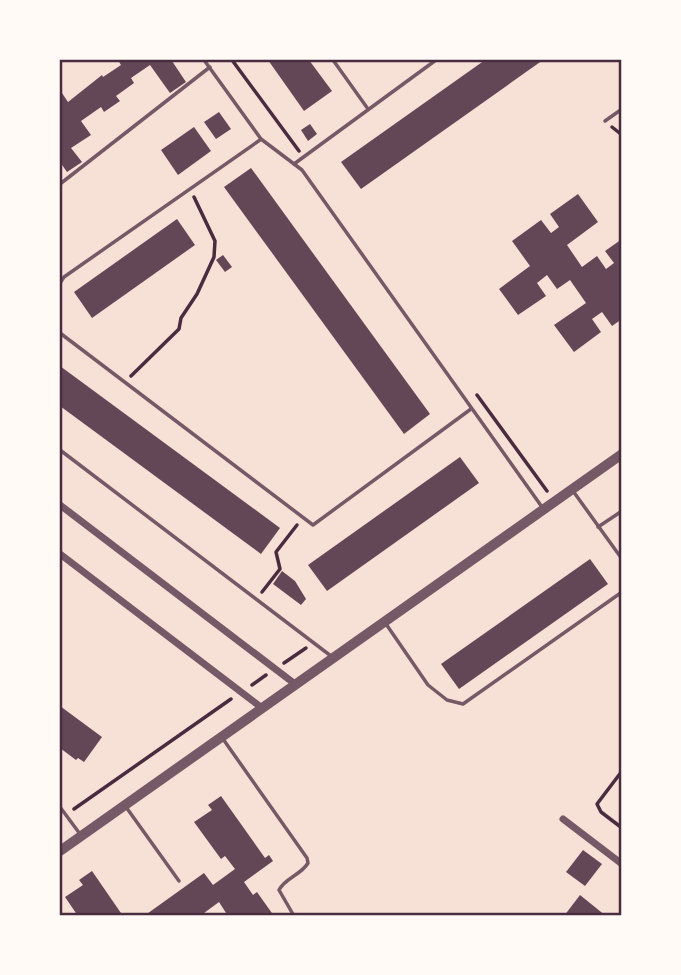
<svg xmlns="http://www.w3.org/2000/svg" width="681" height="975" font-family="Spectral,serif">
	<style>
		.building { fill: #644757 }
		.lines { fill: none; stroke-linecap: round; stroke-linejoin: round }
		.path { stroke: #4a2c40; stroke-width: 3.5 }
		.service { stroke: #755966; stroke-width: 3.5 }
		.minor { stroke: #755966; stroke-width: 7 }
		.tertiary { stroke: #755966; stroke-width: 10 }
		.neatline { fill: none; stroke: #4a2c40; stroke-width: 2.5 }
	</style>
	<rect width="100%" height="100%" fill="#f7e1d7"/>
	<g class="building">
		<polygon points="118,60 174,60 172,61 186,82 170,93 150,65 131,78 134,83 116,96 120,101 104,112 101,107 81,121 91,135 71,148 82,162 67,172 60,162 60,90 68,102 102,75 103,77 121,65"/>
		<polygon points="268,60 309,60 332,91 304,111"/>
		<polygon points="485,60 543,60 361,189 341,162"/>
		<polygon points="219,112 231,129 216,139 204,122"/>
		<polygon points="310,124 317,134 308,141 301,130"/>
		<polygon points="194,127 211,151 178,175 161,150"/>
		<polygon points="251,168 430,414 404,434 224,187"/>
		<polygon points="578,194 598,222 567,245 582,267 597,256 606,269 614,263 605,251 622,239 622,319 612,326 602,312 592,319 601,332 574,352 554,325 586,303 570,280 557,289 547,275 537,283 546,296 518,315 499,289 530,266 512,241 541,220 551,233 559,227 550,214"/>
		<polygon points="177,219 195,245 92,318 74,292"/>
		<polygon points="223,255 232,267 225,272 216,260"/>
		<polygon points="60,366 280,528 261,554 60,406"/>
		<polygon points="460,457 479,483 327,591 308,565"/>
		<polygon points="590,559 608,584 459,689 441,664"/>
		<polygon points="282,571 295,581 306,599 301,605 273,584"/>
		<polygon points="60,706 102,737 84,762 78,758 76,760 60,748"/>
		<polygon points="221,796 265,858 269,855 273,861 244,882 253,895 257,892 274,916 228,916 219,902 200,916 144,916 204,873 213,885 235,869 225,856 221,859 194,822 212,810 208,805"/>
		<polygon points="583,850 602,864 585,886 566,872"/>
		<polygon points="92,871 123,916 78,916 65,897 83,885 79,880"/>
		<polygon points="580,895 606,916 564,916"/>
	</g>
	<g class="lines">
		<g class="path">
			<polyline points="232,60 299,151"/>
			<polyline points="612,127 622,135"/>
			<polyline points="131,376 179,329 181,318 197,294 214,257 215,241 194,197"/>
			<polyline points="477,395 547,491"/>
			<polyline points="262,592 280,569 276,552 297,525"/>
			<polyline points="284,663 306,648"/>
			<polyline points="252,685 266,675"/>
			<polyline points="622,771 597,804 601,812 622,828"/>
			<polyline points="74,809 231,699"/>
		</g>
		<g class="service">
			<polyline points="204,60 261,139 302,170 542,507"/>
			<polyline points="333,60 368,109"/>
			<polyline points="605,121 622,109"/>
			<polyline points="294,164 436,60"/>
			<polyline points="60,184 210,67"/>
			<polyline points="60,283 64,277 260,140"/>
			<polyline points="60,333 313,525 471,409"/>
			<polyline points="60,450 331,656"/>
			<polyline points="573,491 622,559"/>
			<polyline points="598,527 622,511"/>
			<polyline points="386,624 428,685 447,700 463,704 622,592"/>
			<path d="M223,739L307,858L308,863C301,875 285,878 279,890L294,916"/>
			<polyline points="60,807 80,834"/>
			<polyline points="126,807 179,881"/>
		</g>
		<g class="minor">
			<polyline points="60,505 295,684"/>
			<polyline points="60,554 262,708"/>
			<polyline points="563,819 622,864"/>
		</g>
		<polyline class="tertiary" points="60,851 622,454"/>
	</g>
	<rect width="681" height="975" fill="none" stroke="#fffaf5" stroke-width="122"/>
	<rect x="61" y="61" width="559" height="853" class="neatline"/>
</svg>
